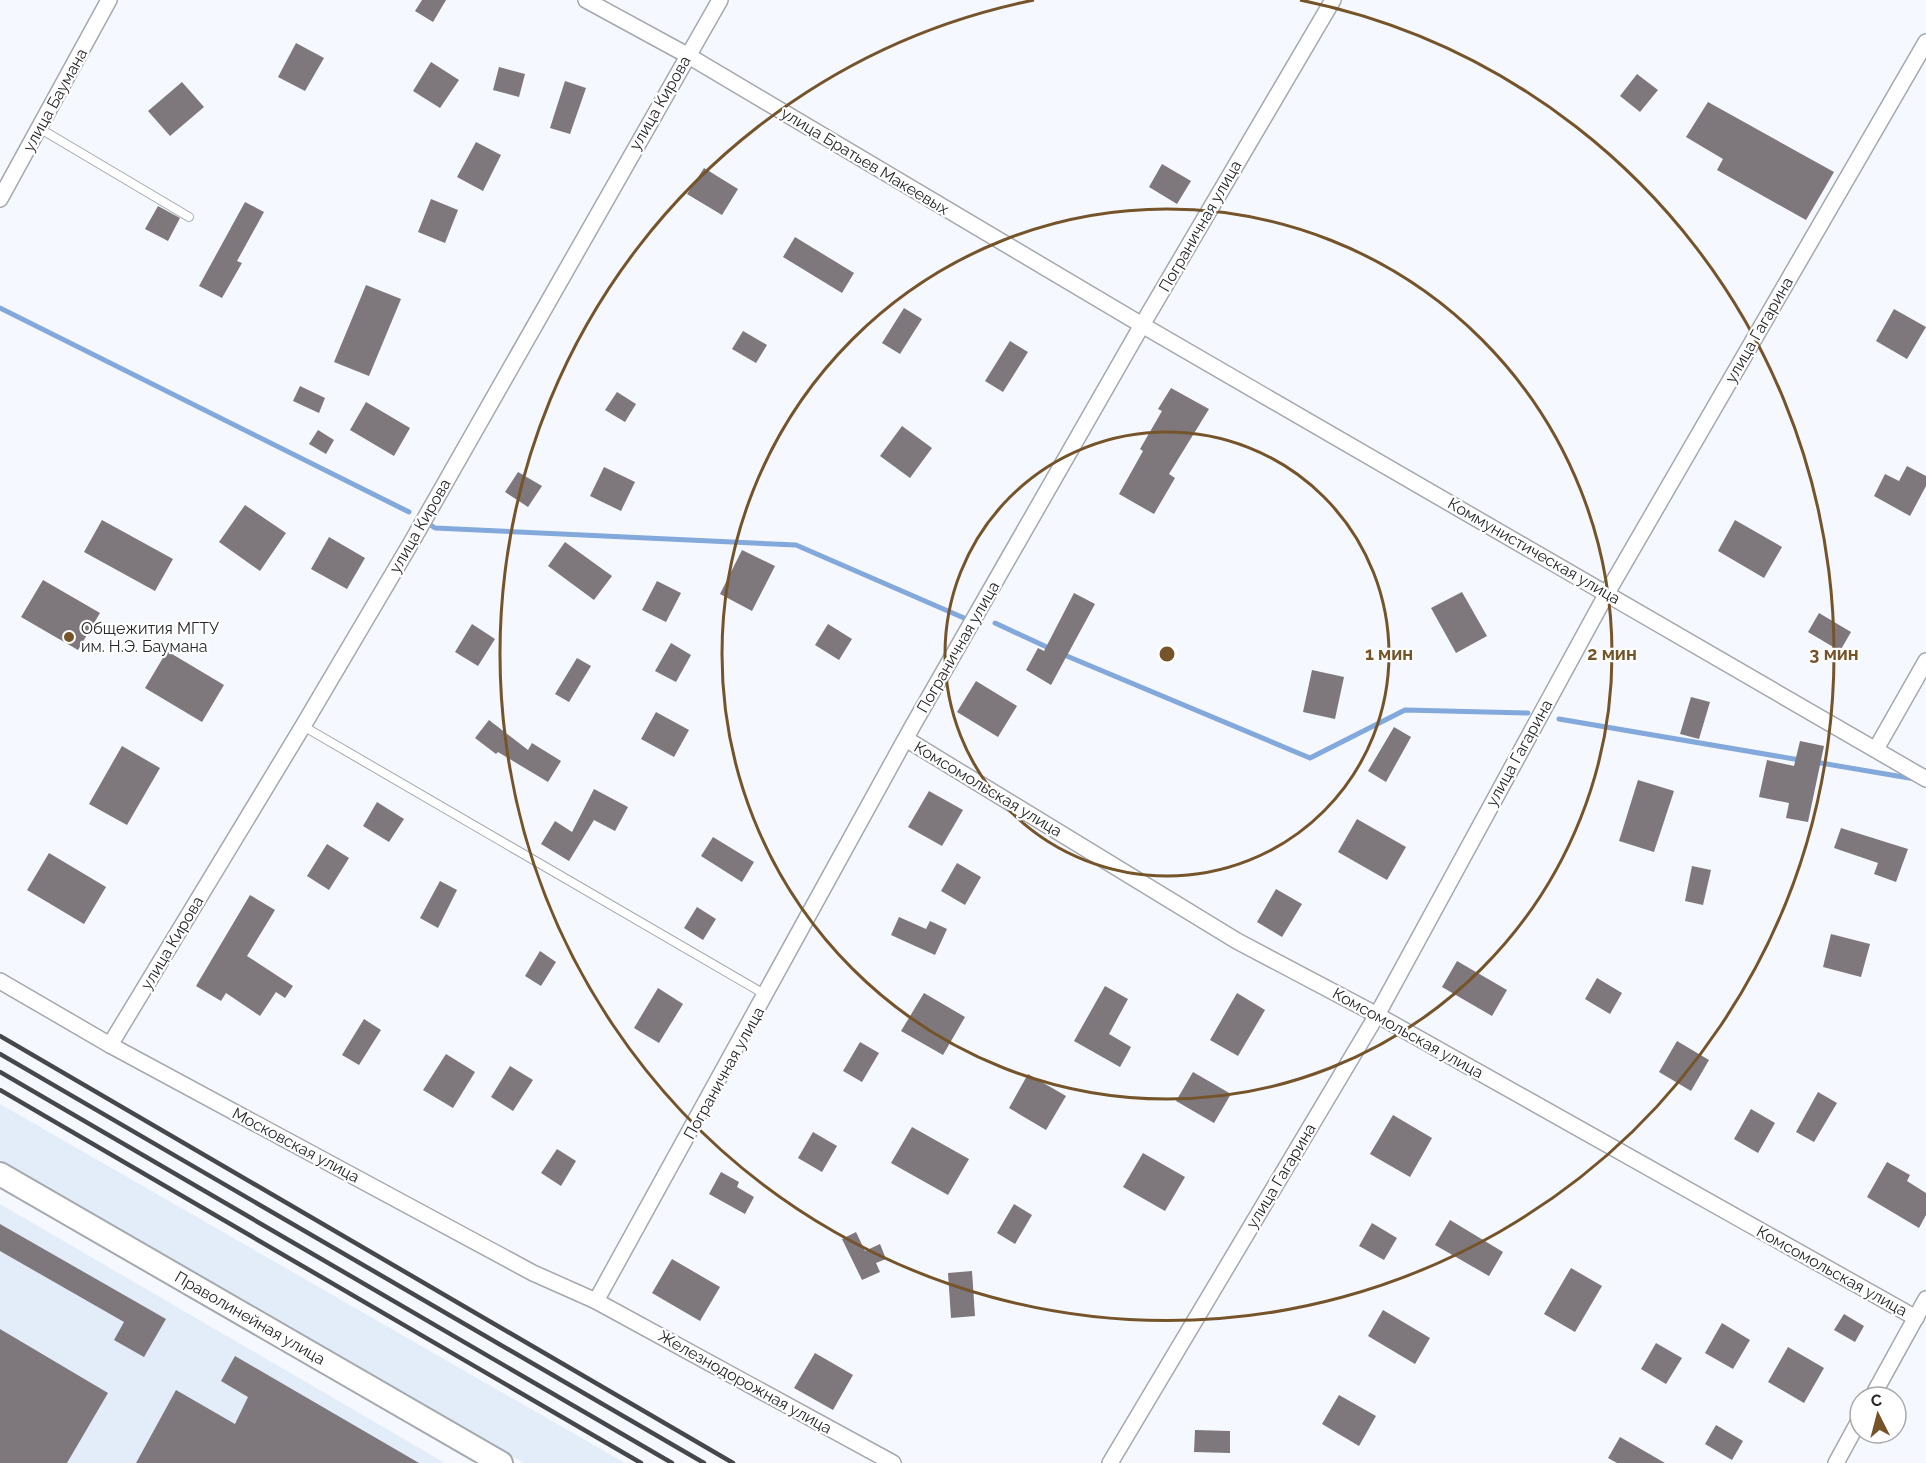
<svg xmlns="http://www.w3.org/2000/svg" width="1926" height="1463" font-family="Raleway,sans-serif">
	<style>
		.built { fill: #e3ecf9 }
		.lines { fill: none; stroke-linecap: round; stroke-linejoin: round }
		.stream { stroke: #83a8dc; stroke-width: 5 }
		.building { fill: #7e787d }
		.service-casing { stroke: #a4a9af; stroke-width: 10 }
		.minor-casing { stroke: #a4a9af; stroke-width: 18 }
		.secondary-casing { stroke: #a4a9af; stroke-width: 26 }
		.service { stroke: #fff; stroke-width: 8 }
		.minor { stroke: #fff; stroke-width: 15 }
		.secondary { stroke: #fff; stroke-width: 22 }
		.rail { stroke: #45474a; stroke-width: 4.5 }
		.ring { fill: none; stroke: #75542a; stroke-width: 3 }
		.poi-dot { fill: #75542a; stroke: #fff; stroke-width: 2 }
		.labels { text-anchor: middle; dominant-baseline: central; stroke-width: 4.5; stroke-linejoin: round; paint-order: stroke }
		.street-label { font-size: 16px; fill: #252729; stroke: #fff }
		.poi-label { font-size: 16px; fill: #252729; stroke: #fff; text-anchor: start }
		.centre { fill: #75542a; stroke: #fff; stroke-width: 3 }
		.ring-label { font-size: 18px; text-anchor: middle; font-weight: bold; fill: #75542a; stroke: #fff; stroke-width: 4.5; stroke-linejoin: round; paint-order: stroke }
	</style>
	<rect width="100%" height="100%" fill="#f5f8fe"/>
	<g class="built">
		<polygon points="0,1104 625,1463 524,1463 0,1160"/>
		<polygon points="0,1204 445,1463 0,1463"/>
	</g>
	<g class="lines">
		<g class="stream">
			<polyline points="0,308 409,512"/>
			<polyline points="429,524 435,528 796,545 964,618"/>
			<polyline points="995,623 1051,649"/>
			<polyline points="1062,654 1310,758 1405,710 1528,713"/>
			<polyline points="1559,719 1800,760"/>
			<polyline points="1815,762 1915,779"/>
		</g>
	</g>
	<g class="building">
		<polygon points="422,0 446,0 433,22 415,11"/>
		<polygon points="296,43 324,58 305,91 278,77"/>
		<polygon points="431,62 459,80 440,108 413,91"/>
		<polygon points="499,67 525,74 519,97 493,90"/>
		<polygon points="1637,74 1658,90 1640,112 1620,96"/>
		<polygon points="565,81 586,88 570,134 550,128"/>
		<polygon points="182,82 204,107 170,136 148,111"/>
		<polygon points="1708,102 1834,172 1806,220 1717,170 1723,159 1686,137"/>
		<polygon points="476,142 501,155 483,191 457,177"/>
		<polygon points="1162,164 1191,181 1177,204 1149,187"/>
		<polygon points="704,168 738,189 722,215 687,194"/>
		<polygon points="431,199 458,210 445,243 418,232"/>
		<polygon points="245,202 264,212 237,261 242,263 222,298 199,286"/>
		<polygon points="158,206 180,218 168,241 145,229"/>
		<polygon points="795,237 854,273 842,293 783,257"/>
		<polygon points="366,285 401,299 369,376 334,362"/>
		<polygon points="904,308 922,319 900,354 882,343"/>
		<polygon points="1894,309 1926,327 1907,359 1876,341"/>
		<polygon points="743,331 767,345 756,363 732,349"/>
		<polygon points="1010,341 1028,352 1003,392 985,381"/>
		<polygon points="300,386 325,398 319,413 293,401"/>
		<polygon points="1171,388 1209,409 1169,474 1175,478 1154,514 1119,494 1143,451 1140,449 1162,411 1158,409"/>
		<polygon points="617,392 636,404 625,422 605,410"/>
		<polygon points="366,402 410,428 394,456 350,430"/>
		<polygon points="902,426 932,448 910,478 880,456"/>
		<polygon points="318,430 334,440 326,454 309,444"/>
		<polygon points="1907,466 1926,476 1926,486 1910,516 1874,496 1885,474 1899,481"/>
		<polygon points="604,467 635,482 621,511 590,496"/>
		<polygon points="518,472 542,486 528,507 505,492"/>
		<polygon points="245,505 286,533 260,571 219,542"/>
		<polygon points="102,520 173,559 155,591 84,552"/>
		<polygon points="1735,520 1782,547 1764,578 1718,551"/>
		<polygon points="329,537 365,558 347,589 311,569"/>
		<polygon points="565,542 612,576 594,600 548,566"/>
		<polygon points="742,550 775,566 752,611 720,594"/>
		<polygon points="43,580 100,613 78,650 21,617"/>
		<polygon points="657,581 681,593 666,622 642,610"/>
		<polygon points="1462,592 1487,636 1456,653 1431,608"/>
		<polygon points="1074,593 1095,604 1051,685 1026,670 1038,648 1044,651"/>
		<polygon points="1819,613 1851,632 1840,651 1808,632"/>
		<polygon points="472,624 495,639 478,666 455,652"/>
		<polygon points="828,624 852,639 839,660 815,645"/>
		<polygon points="671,643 691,655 676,682 655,671"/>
		<polygon points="167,651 224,685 202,722 145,688"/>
		<polygon points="577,658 591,666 569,702 555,694"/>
		<polygon points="1312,670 1344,677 1335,719 1303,712"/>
		<polygon points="976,681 1017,706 998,737 957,712"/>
		<polygon points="1691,697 1710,702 1699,739 1680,734"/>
		<polygon points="656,712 689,730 674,757 641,739"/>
		<polygon points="489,720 528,750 532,743 561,761 548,782 498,752 496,754 475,738"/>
		<polygon points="1394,727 1411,737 1386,782 1368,771"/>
		<polygon points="1800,741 1824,746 1808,822 1786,818 1789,803 1759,797 1767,760 1794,766"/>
		<polygon points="122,746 160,768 127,825 89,804"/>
		<polygon points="1638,780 1674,791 1654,852 1619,841"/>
		<polygon points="594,789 628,807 615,831 594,820 569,861 541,844 555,821 572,832"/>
		<polygon points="929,791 963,810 942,846 908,827"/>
		<polygon points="377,802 404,819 389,842 363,826"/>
		<polygon points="1357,819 1406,847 1387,880 1338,852"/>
		<polygon points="1841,828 1908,849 1896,882 1874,874 1878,863 1834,848"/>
		<polygon points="713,837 754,862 742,882 701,856"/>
		<polygon points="327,844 349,858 329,890 307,876"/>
		<polygon points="49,853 106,887 84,924 27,890"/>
		<polygon points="957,863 981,877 965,905 941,891"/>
		<polygon points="1692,866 1711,870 1703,905 1685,901"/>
		<polygon points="440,881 457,890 438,928 420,918"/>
		<polygon points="1276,889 1302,904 1282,937 1257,922"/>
		<polygon points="250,895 275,910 247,956 293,986 285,998 276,992 260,1016 226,993 221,1001 196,986"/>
		<polygon points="697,907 716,919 703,940 684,928"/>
		<polygon points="899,917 926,929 930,921 947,929 935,955 891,935"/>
		<polygon points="1831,934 1870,944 1861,977 1823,967"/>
		<polygon points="540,951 556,962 541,986 525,976"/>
		<polygon points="1457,961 1507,990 1492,1016 1442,987"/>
		<polygon points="1597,978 1622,993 1610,1014 1585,999"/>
		<polygon points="1105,986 1128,999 1109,1034 1131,1047 1120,1067 1074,1041"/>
		<polygon points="658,988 683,1004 659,1043 634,1028"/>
		<polygon points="924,993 965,1017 943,1055 901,1031"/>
		<polygon points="1237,993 1265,1010 1238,1056 1210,1040"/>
		<polygon points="364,1019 381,1030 359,1065 342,1055"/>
		<polygon points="1677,1041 1709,1060 1691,1091 1659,1072"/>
		<polygon points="860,1042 879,1053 862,1082 843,1071"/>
		<polygon points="446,1054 475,1072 453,1108 423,1090"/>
		<polygon points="510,1066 533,1080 513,1111 491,1097"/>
		<polygon points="1193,1072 1231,1094 1214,1123 1176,1101"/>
		<polygon points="1028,1074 1066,1096 1046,1130 1009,1108"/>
		<polygon points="1818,1092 1837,1103 1814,1142 1796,1132"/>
		<polygon points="1751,1109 1775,1123 1758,1153 1734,1139"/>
		<polygon points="1393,1115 1432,1138 1410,1177 1370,1154"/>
		<polygon points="912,1127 969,1159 948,1195 891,1163"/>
		<polygon points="813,1132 837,1146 822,1172 798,1158"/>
		<polygon points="557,1149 576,1161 561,1186 541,1173"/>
		<polygon points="1143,1153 1185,1177 1165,1211 1123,1187"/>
		<polygon points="1887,1162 1910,1175 1907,1181 1926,1193 1926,1215 1919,1228 1867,1197"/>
		<polygon points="721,1172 739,1182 737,1187 754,1197 745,1214 709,1194"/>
		<polygon points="1014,1204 1032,1215 1015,1244 997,1233"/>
		<polygon points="1450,1220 1503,1252 1489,1276 1435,1245"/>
		<polygon points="1372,1223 1397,1238 1384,1260 1359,1246"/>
		<polygon points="0,1224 166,1319 144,1357 114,1340 124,1322 0,1251"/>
		<polygon points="856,1232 865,1251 880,1244 886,1259 876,1263 880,1272 862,1280 842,1239"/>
		<polygon points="672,1259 720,1287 700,1321 652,1293"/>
		<polygon points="1571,1268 1602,1286 1575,1332 1544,1314"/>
		<polygon points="972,1271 975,1316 951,1318 948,1273"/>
		<polygon points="1383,1310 1430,1338 1415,1364 1368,1336"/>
		<polygon points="1844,1314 1864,1326 1855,1342 1834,1330"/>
		<polygon points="1722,1323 1750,1340 1733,1369 1705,1353"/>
		<polygon points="0,1329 108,1393 67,1463 0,1463"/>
		<polygon points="1656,1343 1682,1358 1666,1384 1641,1369"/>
		<polygon points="1788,1347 1824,1368 1804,1403 1768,1382"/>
		<polygon points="815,1353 853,1375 833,1410 794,1388"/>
		<polygon points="235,1356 419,1463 136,1463 176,1390 235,1424 248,1397 221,1381"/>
		<polygon points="1339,1395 1376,1416 1359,1446 1322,1424"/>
		<polygon points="1716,1425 1743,1441 1732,1460 1705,1444"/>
		<polygon points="1195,1430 1230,1431 1230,1453 1194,1452"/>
		<polygon points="1620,1437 1665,1463 1617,1463 1608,1458"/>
	</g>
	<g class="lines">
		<g class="service-casing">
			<g id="service">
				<polyline points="39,128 189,217"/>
				<polyline points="303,726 766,995"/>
			</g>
		</g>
		<g class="minor-casing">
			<g id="minor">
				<polyline points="586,0 687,55 1142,325 1926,779"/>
				<polyline points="0,199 109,0"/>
				<polyline points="906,739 1237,941 1377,1015 1916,1318"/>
				<polyline points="1876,749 1926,661"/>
				<polyline points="0,981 110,1045 533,1273 596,1301 893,1463"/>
				<polyline points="110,1045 303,726 411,543 720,0"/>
				<polyline points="596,1301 912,727 1142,325 1333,0"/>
				<polyline points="1872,1397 1926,1299"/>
				<polyline points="1110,1463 1377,1015 1607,593 1926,42"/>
				<polyline points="1836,1463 1860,1419"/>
			</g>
		</g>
		<g class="secondary-casing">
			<polyline id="secondary" points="0,1174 501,1463"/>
		</g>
		<use href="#service" class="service"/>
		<use href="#minor" class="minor"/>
		<use href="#secondary" class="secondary"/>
		<g class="rail">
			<polyline points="0,1036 733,1463"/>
			<polyline points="0,1054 704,1463"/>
			<polyline points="0,1072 672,1463"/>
			<polyline points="0,1090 641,1463"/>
		</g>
	</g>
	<g class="ring">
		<circle cx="1167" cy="654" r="222"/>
		<circle cx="1167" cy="654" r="445"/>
		<path d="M1300 0A667 667 0 1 1 1034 0"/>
	</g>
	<circle class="poi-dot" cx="69" cy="637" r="6"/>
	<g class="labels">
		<g class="street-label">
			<text transform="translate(55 100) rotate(-61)">улица Баумана</text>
			<text transform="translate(660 103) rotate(-60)">улица Кирова</text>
			<text transform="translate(865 161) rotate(31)">улица Братьев Макеевых</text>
			<text transform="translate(1200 226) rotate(-60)">Пограничная улица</text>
			<text transform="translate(1759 330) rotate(-60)">улица Гагарина</text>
			<text transform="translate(420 526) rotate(-60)">улица Кирова</text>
			<text transform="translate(1534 551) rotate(30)">Коммунистическая улица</text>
			<text transform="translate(958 647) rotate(-60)">Пограничная улица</text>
			<text transform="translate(1519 753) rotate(-61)">улица Гагарина</text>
			<text transform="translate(988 789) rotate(31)">Комсомольская улица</text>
			<text transform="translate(172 943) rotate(-59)">улица Кирова</text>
			<text transform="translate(1408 1033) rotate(29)">Комсомольская улица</text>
			<text transform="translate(724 1073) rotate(-61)">Пограничная улица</text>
			<text transform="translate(296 1145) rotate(28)">Московская улица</text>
			<text transform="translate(1281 1176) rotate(-59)">улица Гагарина</text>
			<text transform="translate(1832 1271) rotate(29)">Комсомольская улица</text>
			<text transform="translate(250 1318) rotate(30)">Праволинейная улица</text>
			<text transform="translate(745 1382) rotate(29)">Железнодорожная улица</text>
		</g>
		<g class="poi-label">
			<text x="81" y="628">Общежития МГТУ<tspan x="81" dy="18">им. Н.Э. Баумана</tspan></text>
		</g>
	</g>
	<circle cx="1167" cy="654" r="9" class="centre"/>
	<g class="ring-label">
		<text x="1389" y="660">1 мин</text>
		<text x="1612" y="660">2 мин</text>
		<text x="1834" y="660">3 мин</text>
	</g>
	<g transform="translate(1878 1415) rotate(354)"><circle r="28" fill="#ffffff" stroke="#a8a9a9" stroke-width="1.5"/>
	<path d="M0-4.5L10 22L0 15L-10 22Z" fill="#75542a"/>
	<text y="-9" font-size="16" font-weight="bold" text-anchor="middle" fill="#252729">С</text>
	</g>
</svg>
